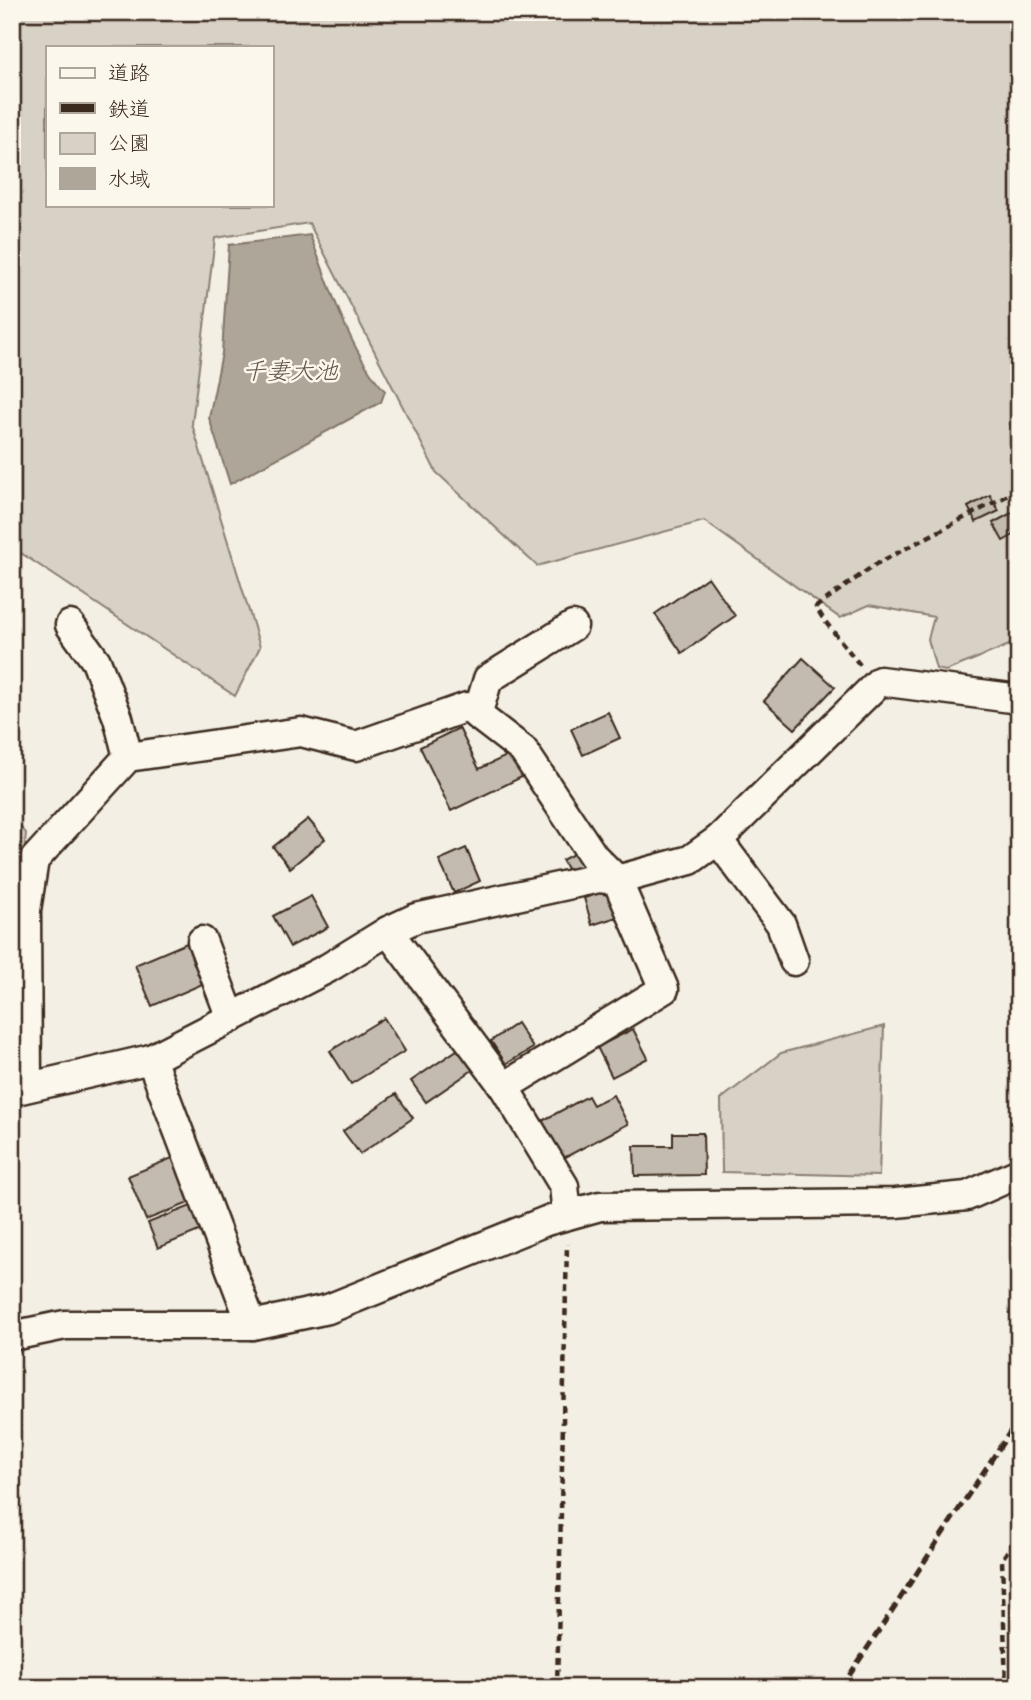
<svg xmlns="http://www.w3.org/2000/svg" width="1031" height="1700" font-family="Itim,'Klee One',sans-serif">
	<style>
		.green { fill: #d8d1c6; stroke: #8a7e72; stroke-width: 2; fill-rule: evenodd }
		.water { fill: #afa69a; stroke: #817468; stroke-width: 2 }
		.building { fill: #c3bbb0; stroke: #3b2a1e; stroke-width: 2 }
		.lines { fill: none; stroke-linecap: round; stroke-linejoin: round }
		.minor-casing { stroke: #3b2a1e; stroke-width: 33 }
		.path { stroke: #3b2a1e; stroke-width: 4.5; stroke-dasharray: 7 5; stroke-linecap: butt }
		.minor { stroke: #fbf7ec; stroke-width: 28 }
		.rail { stroke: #3b2a1e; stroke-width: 5; stroke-dasharray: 10 5; stroke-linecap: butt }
		.labels { text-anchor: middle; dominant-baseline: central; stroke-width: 5; stroke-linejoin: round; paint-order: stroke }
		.water-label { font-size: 24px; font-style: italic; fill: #645549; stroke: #fbf7ec }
	</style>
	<rect width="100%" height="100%" fill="#f3efe4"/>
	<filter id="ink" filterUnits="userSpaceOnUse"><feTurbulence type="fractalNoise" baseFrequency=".0143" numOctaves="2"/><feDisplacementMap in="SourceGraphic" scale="14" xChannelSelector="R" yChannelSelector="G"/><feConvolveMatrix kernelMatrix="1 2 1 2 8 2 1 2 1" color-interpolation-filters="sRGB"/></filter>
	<g filter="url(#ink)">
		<g class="green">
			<path d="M12,12H1019V641L946,671L936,669L928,639L934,617L869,605L840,618L704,521L537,566L436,472L309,223L215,238L192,424L260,647L235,696L12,547ZM47,47H271V205H47Z"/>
			<polygon points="12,818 26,833 12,978"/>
			<polygon points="884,1026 879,1176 722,1172 721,1099 781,1053"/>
		</g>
		<path class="water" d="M310,235C329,284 350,353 385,391L381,402L230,484L209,418L222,353L229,245Z"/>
		<g class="building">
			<polygon points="990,495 999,511 976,522 968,507"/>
			<polygon points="1013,512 1019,522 1019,532 1003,541 993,523"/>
			<polygon points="708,577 735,616 682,653 655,614"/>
			<polygon points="803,658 835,687 795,729 764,701"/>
			<polygon points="608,712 620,738 583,755 571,729"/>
			<polygon points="459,728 479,769 515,752 526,775 451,811 420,747"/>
			<polygon points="308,819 325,839 290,868 273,847"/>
			<polygon points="466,848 480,881 454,893 439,860"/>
			<polygon points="579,851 587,865 570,874 562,860"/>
			<polygon points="614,889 623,915 592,925 584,898"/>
			<polygon points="311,896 328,927 290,947 273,916"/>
			<polygon points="189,942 207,982 152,1006 135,965"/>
			<polygon points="384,1018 405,1051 351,1084 330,1051"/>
			<polygon points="517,1023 533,1048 506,1064 491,1041"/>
			<polygon points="633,1029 648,1058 612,1077 597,1047"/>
			<polygon points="460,1048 474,1069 426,1102 411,1081"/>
			<polygon points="396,1094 413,1118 360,1154 343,1131"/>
			<polygon points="613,1095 628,1124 562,1159 542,1121 588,1096 593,1105"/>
			<polygon points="673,1133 703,1133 704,1175 635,1176 634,1146 673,1146"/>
			<polygon points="182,1154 199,1199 146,1220 128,1176"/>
			<polygon points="201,1202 211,1226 158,1248 148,1223"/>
		</g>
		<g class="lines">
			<g class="minor-casing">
				<g id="minor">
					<polyline points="70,625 96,661 118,718 128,757"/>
					<polyline points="477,715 488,679 573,626"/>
					<polyline points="718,840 781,924 794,961"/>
					<polyline points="388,931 504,1087 564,1186 567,1215"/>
					<polyline points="202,941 231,1018"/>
					<polyline points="151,1059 252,1325"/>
					<polyline points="27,1086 26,910 34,860 128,757 301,732 356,746 467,707 523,750 594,857 617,880 664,989 504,1087"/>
					<polyline points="12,1091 151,1059 328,968 388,931 416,918 599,878 617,880 690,860 718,840 880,681 1019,699"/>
					<polyline points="12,1336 65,1325 252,1325 328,1309 546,1221 600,1206 896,1203 967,1196 1019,1173"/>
				</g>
			</g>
			<g class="path">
				<polyline points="860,665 824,620 816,607 876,564 1014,492"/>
				<polyline points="557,1688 567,1244"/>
				<polyline points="1006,1688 1002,1559 1019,1535"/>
			</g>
			<use href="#minor" class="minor"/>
			<polyline class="rail" points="841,1688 1019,1418"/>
		</g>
	</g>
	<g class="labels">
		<g class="water-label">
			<text x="290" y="370">千妻大池</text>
		</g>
	</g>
	<rect width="1031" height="1700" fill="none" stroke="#fbf7ec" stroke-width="42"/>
	<rect x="21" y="21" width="989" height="1658" fill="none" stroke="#3b2a1e" stroke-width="2.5" filter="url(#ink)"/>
	<rect x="46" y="46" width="228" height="161" fill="#fbf7ec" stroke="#aea59a" stroke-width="2"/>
	<rect x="60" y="68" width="35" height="10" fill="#fbf7ec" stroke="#aea59a" stroke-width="2"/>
	<text x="108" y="80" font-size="21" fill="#3b2a1e">道路</text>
	<rect x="60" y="103" width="35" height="10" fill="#3b2a1e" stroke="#aea59a" stroke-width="2"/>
	<text x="108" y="116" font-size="21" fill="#3b2a1e">鉄道</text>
	<rect x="60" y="133" width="35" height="21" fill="#d8d1c6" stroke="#aea59a" stroke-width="2"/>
	<text x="108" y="150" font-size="21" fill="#3b2a1e">公園</text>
	<rect x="60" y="168" width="35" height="21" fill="#afa69a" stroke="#aea59a" stroke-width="2"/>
	<text x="108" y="186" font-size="21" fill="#3b2a1e">水域</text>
</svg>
